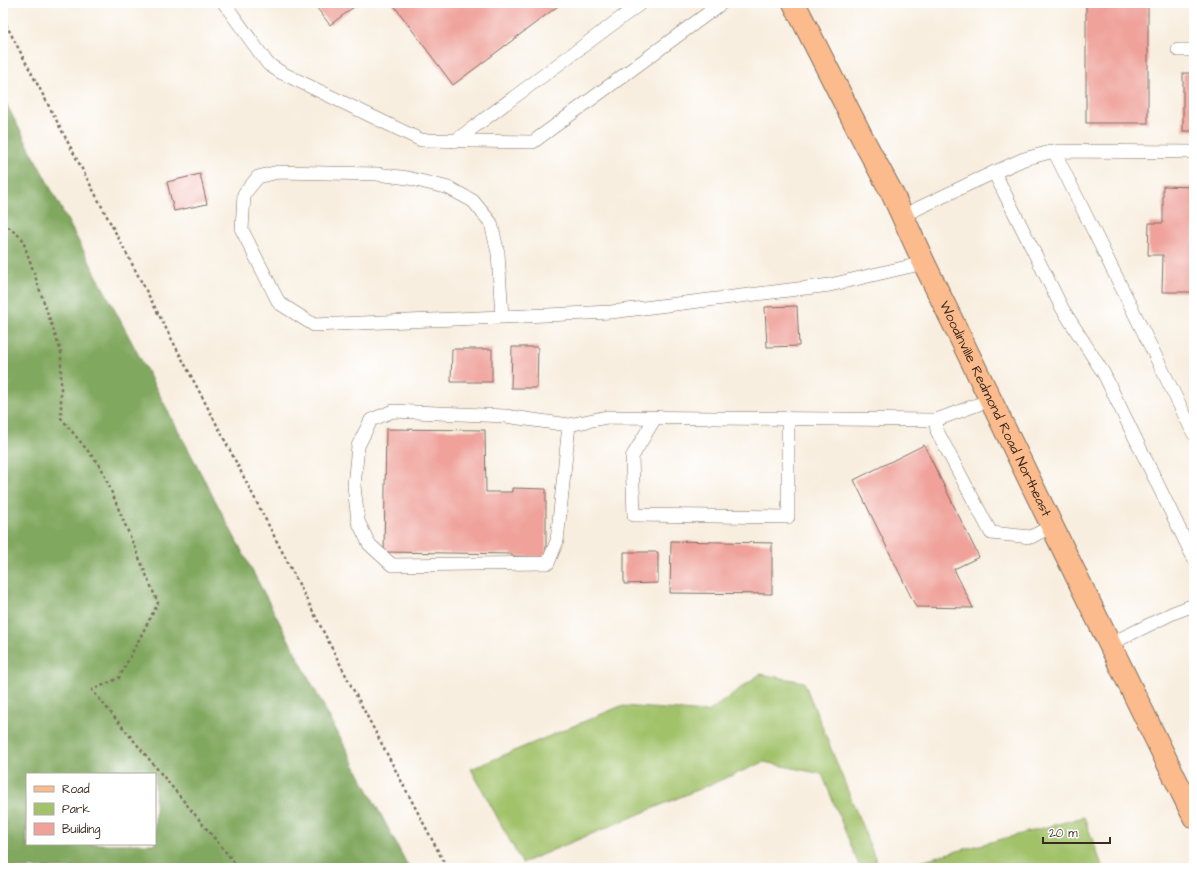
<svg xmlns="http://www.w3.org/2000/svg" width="1197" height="871" font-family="'Architects Daughter',sans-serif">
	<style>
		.green { fill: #a2c26b; stroke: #6e7644 }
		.forest { fill: #81a85f; stroke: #5e693e; fill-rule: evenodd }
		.building { fill: #efa19a }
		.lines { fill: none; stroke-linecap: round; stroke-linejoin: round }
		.lane-casing { stroke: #7d6f62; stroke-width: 14 }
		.primary-casing { stroke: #7d6f62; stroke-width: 24 }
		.path { stroke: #7d6f62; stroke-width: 2.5; stroke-dasharray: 3 3; stroke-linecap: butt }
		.lane { stroke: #fff; stroke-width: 13 }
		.primary { stroke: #fbbb8d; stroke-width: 22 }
		.labels { text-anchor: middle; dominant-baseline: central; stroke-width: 3; stroke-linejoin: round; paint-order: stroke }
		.street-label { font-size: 14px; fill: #3b2a1e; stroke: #fff }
	</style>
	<rect width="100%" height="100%" fill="#fff"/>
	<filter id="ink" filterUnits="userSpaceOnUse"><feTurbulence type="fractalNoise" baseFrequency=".025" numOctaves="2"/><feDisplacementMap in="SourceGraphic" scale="8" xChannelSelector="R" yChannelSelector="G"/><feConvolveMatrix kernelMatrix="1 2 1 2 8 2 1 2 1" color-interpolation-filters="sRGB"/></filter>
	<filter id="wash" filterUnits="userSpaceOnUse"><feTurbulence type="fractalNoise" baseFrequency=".012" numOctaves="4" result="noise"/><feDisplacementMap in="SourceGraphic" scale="16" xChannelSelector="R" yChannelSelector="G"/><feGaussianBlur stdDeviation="0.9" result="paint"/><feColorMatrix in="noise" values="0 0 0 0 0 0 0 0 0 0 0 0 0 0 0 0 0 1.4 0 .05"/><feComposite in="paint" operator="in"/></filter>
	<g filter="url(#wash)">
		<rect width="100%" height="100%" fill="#f8eedf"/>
		<g class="green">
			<polygon points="760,674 804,682 879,868 860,868 822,774 764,762 522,863 471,769 621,706 708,712"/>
			<polygon points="1084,817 1103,868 894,868"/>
		</g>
		<path class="forest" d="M3,98L409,868H3ZM27,774H155V844H27Z"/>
		<g id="blocks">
			<g class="building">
				<polygon points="313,3 359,3 330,25"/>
				<polygon points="392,3 562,3 453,85"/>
				<rect x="1086" y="3" width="62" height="120"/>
				<rect x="1183" y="73" width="11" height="58"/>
				<polygon points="200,174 207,204 174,211 167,182"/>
				<polygon points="1163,186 1194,187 1194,292 1162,292 1163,255 1148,255 1149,223 1163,223"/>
				<polygon points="797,306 799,346 767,347 765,307"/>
				<polygon points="512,347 538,347 537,388 511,388"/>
				<polygon points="452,349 492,349 492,382 451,382"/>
				<polygon points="386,429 485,430 486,492 512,492 512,488 546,489 546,557 512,556 512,554 384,552"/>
				<polygon points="924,445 979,557 954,569 973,608 916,607 854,480"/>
				<polygon points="671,541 772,543 772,594 670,593"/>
				<polygon points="624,552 658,552 658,583 624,584"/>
			</g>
		</g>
	</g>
	<g filter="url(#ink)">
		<use href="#blocks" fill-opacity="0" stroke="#7d6f62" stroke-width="1"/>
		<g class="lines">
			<g class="lane-casing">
				<g id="lane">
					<polyline points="224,3 268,64 282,73 421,140 533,142 722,3"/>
					<polyline points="1178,50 1194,50"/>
					<polyline points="455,141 641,3"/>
					<polyline points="1054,151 1194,434"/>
					<polyline points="994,172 1062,308 1104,374 1194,559"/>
					<polyline points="902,216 973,182 1024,159 1054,151 1194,152"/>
					<polyline points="502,317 498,253 491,223 473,201 449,188 408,178 377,174 278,172 258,177 244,194 242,230 279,303 314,325 502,317 611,312 830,285 924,263"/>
					<polyline points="655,418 632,457 634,515 788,517 788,420"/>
					<polyline points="936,420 937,431 991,533 1031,537 1052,526"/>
					<polyline points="569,425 505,416 393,411 371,420 358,446 354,486 358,521 369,544 392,565 548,563 557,541 569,425 607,417 936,420 990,400"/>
					<polyline points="1110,644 1173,613 1194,605"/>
				</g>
			</g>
			<g class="primary-casing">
				<g id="primary">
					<path id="s1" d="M794,3L866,145L892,193L924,263L1052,526L1194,817"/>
				</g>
			</g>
			<g class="path">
				<polyline points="3,19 219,429 356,695 447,868"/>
				<polyline points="3,223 22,238 61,352 61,418 101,467 158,603 119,678 92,690 239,868"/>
			</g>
			<use href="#lane" class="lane"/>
			<use href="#primary" class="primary"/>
		</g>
	</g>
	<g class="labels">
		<g class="street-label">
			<text stroke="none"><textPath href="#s1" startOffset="453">Woodinville Redmond Road Northeast</textPath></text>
		</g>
	</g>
	<rect width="1197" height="871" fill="none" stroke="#fff" stroke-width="16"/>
	<rect x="26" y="773" width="130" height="72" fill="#ffffff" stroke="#b1aaa5"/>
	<rect x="34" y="786" width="20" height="6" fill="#fbbb8d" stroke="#b1aaa5"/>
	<text x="62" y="793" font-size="12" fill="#3b2a1e">Road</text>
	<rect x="34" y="803" width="20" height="12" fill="#a2c26b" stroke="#b1aaa5"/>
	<text x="62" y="813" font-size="12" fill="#3b2a1e">Park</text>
	<rect x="34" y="823" width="20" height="12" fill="#efa19a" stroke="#b1aaa5"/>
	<text x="62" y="833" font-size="12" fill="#3b2a1e">Building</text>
	<path d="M1043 837v6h67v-6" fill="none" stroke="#3b2a1e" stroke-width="2"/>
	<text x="1049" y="837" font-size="12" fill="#3b2a1e" stroke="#ffffff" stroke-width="3" paint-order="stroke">20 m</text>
</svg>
